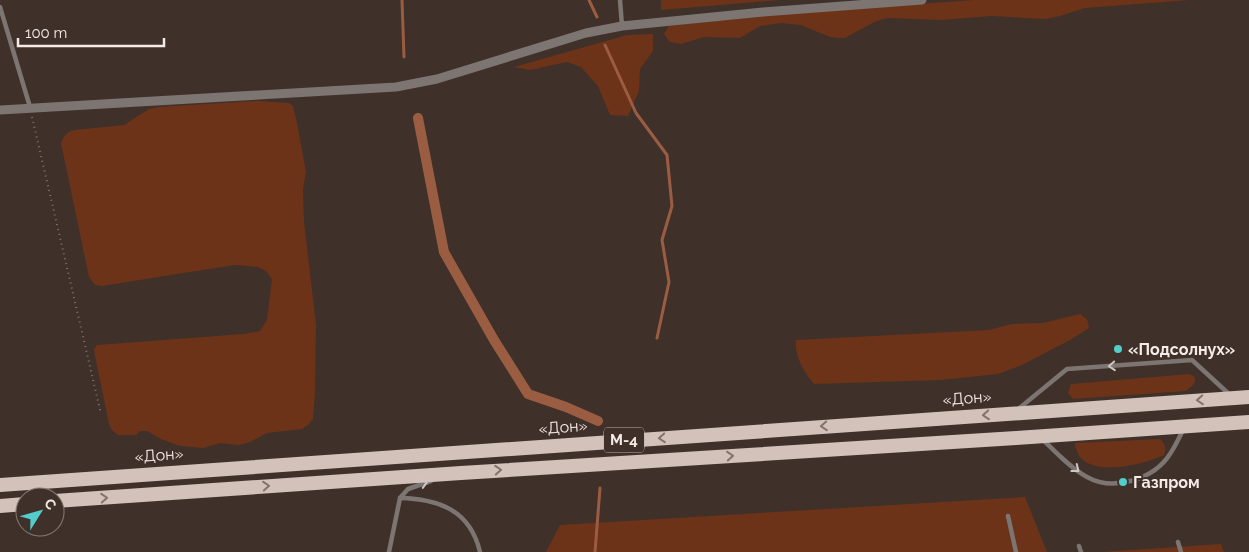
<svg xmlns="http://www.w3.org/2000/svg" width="1249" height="552" font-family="Raleway,sans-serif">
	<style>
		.green { fill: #6d3318 }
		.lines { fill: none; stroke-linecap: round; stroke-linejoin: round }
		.stream { stroke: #9b5d42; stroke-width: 3 }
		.canal { stroke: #9b5d42; stroke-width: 10 }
		.path { stroke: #82746f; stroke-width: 2; stroke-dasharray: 1 4; stroke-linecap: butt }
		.service { stroke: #7d7572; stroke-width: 4.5 }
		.minor { stroke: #7d7572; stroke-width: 9 }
		.trunk { stroke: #d3c2ba; stroke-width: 14 }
		.oneway { stroke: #d0c7c3 }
		.oneway2 { stroke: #82726b }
		.poi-dot { fill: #52cdcc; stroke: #3f302a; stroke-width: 2 }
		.labels { text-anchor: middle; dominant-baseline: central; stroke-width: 4; stroke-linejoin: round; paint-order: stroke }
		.shield { fill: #3f302a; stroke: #beb2ae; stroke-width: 1 }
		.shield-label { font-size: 15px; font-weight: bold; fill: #f4eae6 }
		.poi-label { font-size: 16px; font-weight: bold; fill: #f4eae6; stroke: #3f302a; text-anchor: start }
		.street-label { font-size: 16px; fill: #f4eae6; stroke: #3f302a }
	</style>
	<rect width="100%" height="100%" fill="#3f302a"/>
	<g class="green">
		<polygon points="661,0 780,0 661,10"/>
		<polygon points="974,0 1190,0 1085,8 1060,16 1045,19 991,16 941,20 888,18 876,21 845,38 839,38 830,37 801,25 781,23 760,26 740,38 704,37 681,44 670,42 664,34 669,26 780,14"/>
		<polygon points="653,34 653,51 640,69 639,91 628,116 610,115 598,86 581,67 567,62 530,70 514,67 627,35"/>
		<path d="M258,101L289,103L293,106L297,123L306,172L303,189L304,222L316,325L315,394L313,419L308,425L302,429L267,433L250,442L239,445L220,443L203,448L180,446L161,439L147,431H140L136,435H118L112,430L109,424L95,356L94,349L97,345L244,334L260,331L267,320L272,279L266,271L258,267L234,265L102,286L95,285L89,277L61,143C64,135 67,132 75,130L124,125L149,109L158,107Z"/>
		<path d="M1080,314L1087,319L1089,328L1070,340L1022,365L998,374L940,380L814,384C804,372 794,356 796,340L989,330L1012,324L1043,323Z"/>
		<path d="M1189,374L1195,377C1196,384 1191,387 1186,391L1073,399L1068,393L1071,384Z"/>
		<path d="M1160,439C1165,444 1167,448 1164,455C1143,465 1078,482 1075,443Z"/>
		<polygon points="1025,497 1047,552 546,552 560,525"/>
		<polygon points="1221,544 1224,552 1102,552"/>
	</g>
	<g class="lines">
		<g class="stream">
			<polyline points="402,0 404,57"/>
			<polyline points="589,0 597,17"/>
			<polyline points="605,45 636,113 667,155 672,206 662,240 669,282 657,338"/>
			<polyline points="595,552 600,488"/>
		</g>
		<polyline class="canal" points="418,118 444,252 494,340 528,394 566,407 598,421"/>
		<polyline class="path" points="32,117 101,414"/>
		<g class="service">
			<polyline points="620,0 622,26"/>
			<polyline points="0,7 30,107"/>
			<polyline points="1017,410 1067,369 1192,360 1230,395"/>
			<path d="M1042,439C1056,452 1070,468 1087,477C1114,492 1154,479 1170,454C1175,447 1179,438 1183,430"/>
			<path d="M400,498C439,499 470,510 480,552"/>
			<polyline points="1008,516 1016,552"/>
			<polyline points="1178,542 1181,552"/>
			<polyline points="1079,546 1081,552"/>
			<polyline points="389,552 400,498 408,489 431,481"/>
		</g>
		<polyline class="minor" points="0,110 396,87 437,79 586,33 622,26 763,12 922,0"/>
		<g class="trunk">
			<polyline points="0,485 1249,397"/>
			<polyline points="55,501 461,473 1016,438 1249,422"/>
			<polyline points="0,506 25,504"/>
		</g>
	</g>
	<defs><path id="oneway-chevron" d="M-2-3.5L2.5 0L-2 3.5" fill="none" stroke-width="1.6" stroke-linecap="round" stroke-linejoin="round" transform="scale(1.25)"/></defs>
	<g class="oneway">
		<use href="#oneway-chevron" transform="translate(1112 366) rotate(176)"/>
		<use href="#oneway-chevron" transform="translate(1076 469) rotate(38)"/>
		<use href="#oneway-chevron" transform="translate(424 483) rotate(-16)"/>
	</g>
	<g class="oneway2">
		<use href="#oneway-chevron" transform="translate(1200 400) rotate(176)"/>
		<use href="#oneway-chevron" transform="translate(986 415) rotate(176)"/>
		<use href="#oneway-chevron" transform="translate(824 426) rotate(176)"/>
		<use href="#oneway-chevron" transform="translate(662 438) rotate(176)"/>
		<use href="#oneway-chevron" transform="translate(730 456) rotate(-4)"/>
		<use href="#oneway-chevron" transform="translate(498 470) rotate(-4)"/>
		<use href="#oneway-chevron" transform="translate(266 486) rotate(-4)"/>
		<use href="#oneway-chevron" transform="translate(104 498) rotate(-4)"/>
	</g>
	<g class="poi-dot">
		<circle cx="1118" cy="349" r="5"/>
		<circle cx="1123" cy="482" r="5"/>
	</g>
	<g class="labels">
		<rect class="shield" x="604" y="427.5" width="40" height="25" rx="4"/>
		<g class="shield-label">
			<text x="624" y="440">М-4</text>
		</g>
		<g class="poi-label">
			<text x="1128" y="349">«Подсолнух»</text>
			<text x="1133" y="482">Газпром</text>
		</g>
		<g class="street-label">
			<text transform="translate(967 398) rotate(-4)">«Дон»</text>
			<text transform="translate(563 427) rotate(-4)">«Дон»</text>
			<text transform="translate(159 455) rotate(-4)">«Дон»</text>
		</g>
	</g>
	<g transform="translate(40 512) rotate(53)"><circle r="24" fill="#3f302a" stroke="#877a75"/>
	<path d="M0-4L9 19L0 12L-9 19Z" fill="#52cdcc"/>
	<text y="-8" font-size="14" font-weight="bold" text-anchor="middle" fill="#f4eae6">С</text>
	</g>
	<path d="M18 38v8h146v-8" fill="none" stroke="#f4eae6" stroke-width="2.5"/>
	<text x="25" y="38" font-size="15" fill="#f4eae6" stroke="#3f302a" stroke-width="4" paint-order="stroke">100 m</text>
</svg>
